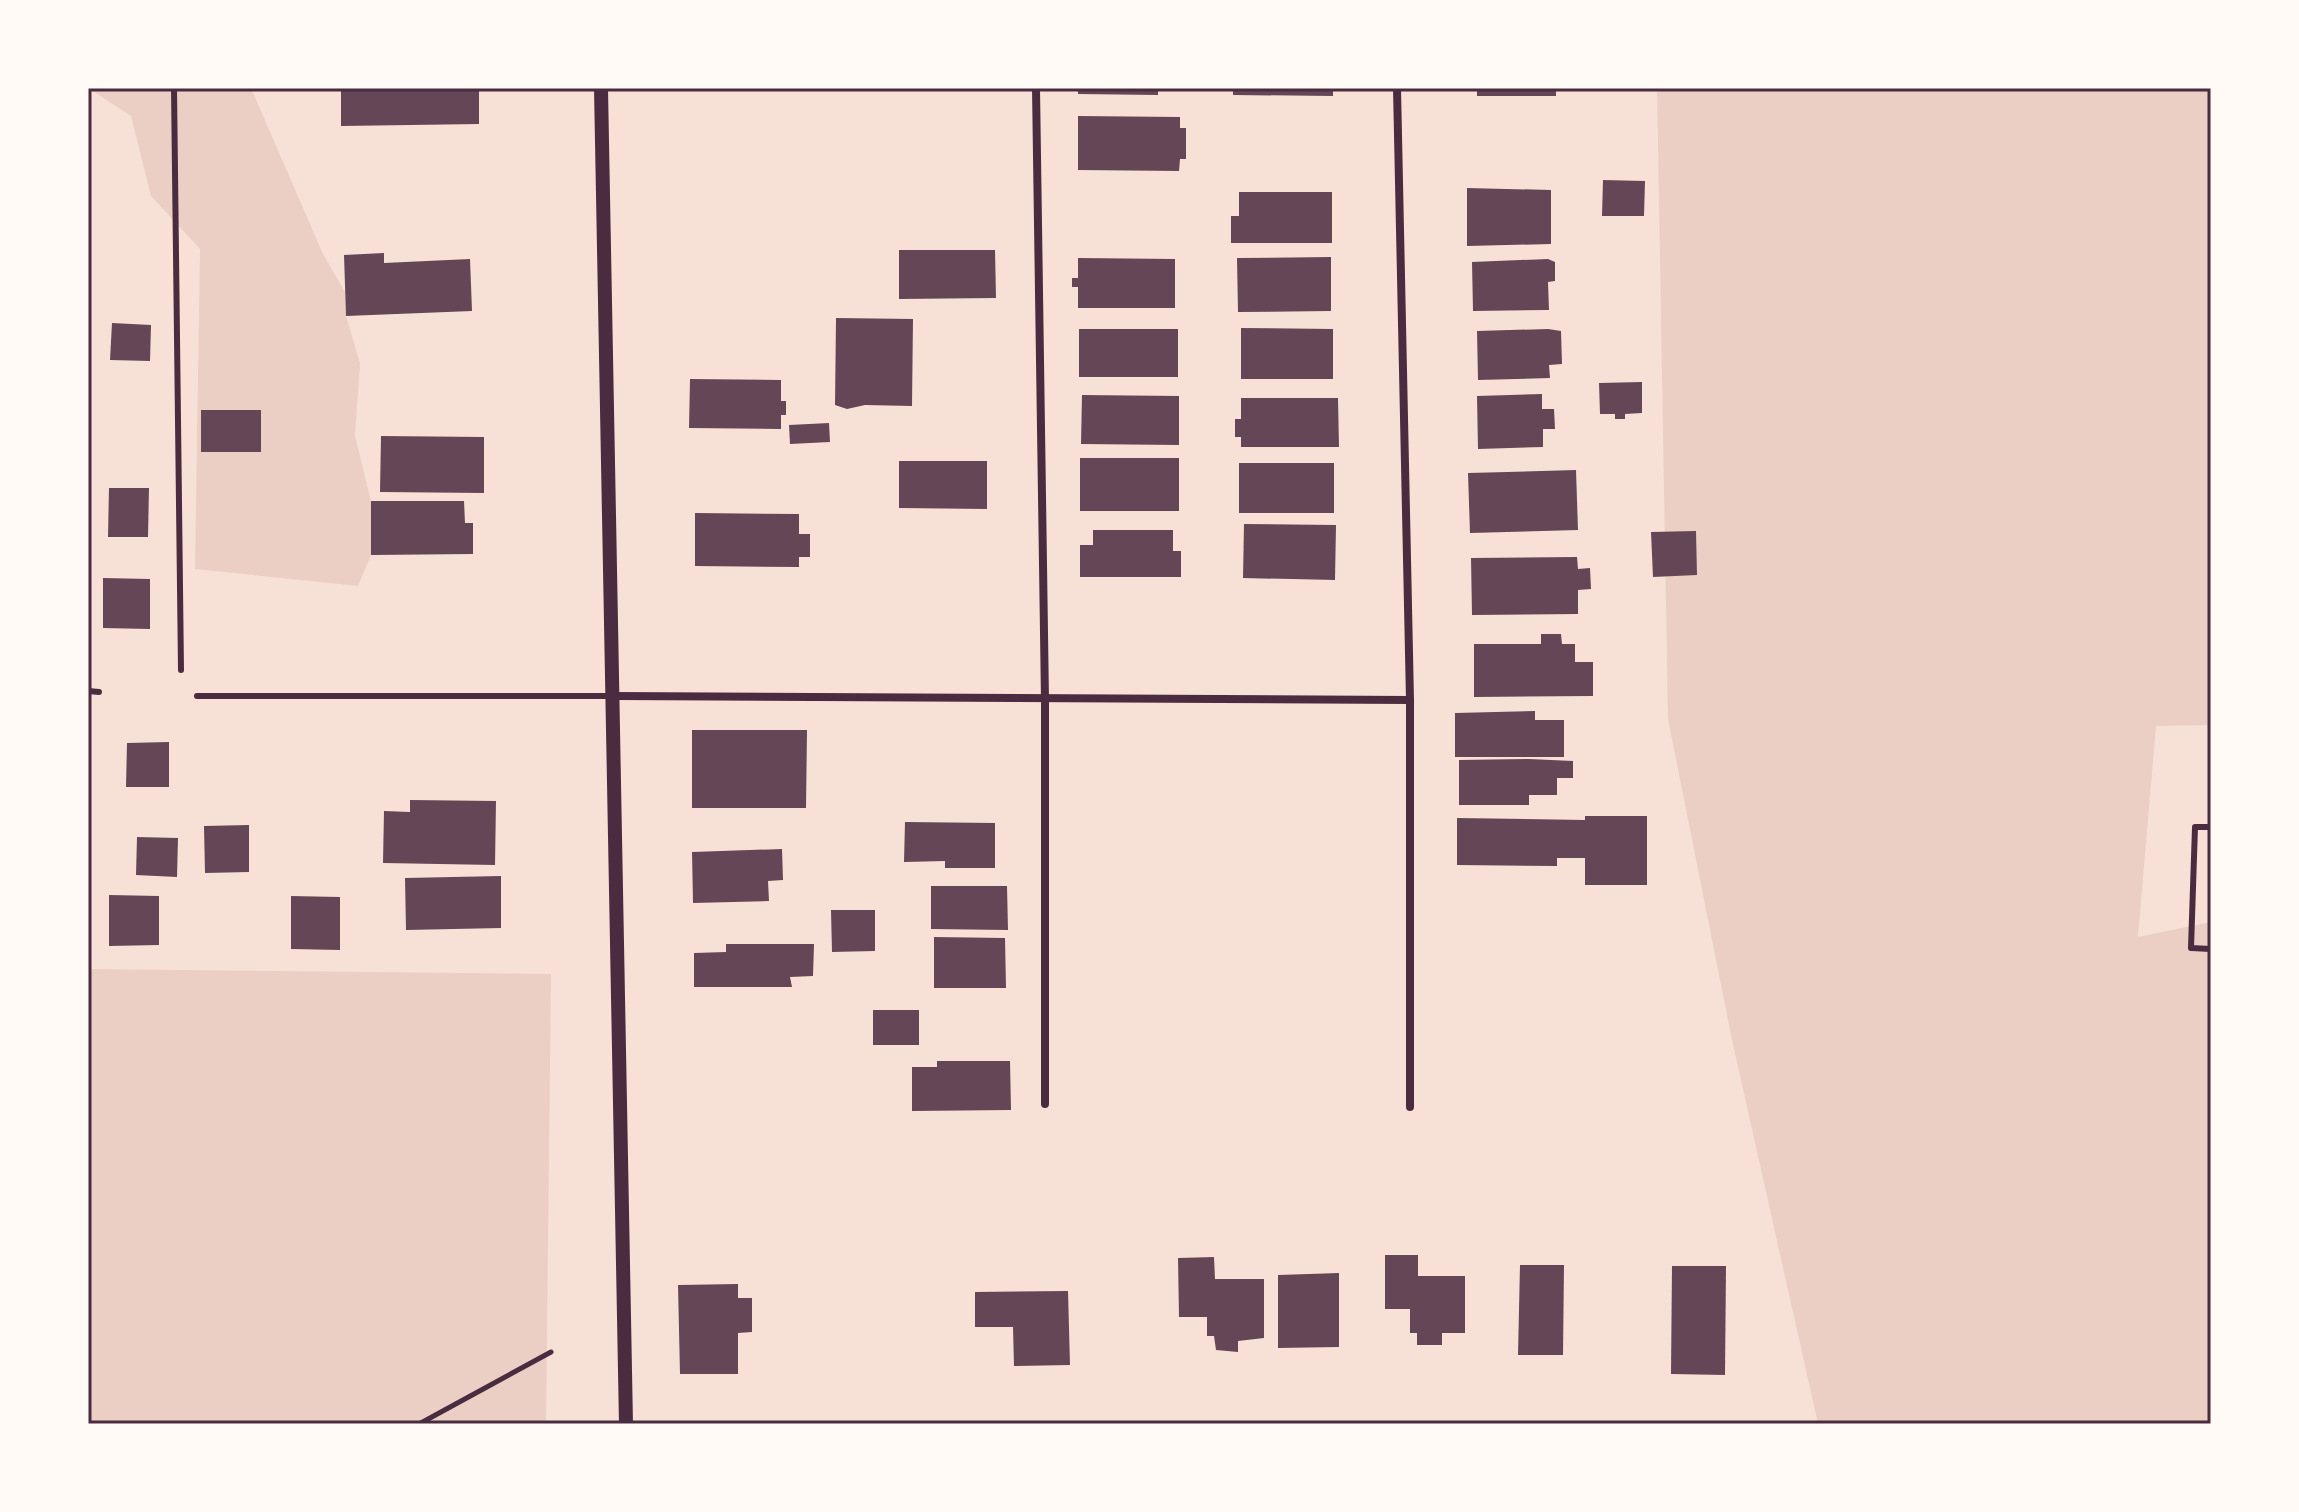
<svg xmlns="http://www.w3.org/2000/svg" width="2299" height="1512" font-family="Jost,sans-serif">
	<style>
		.green { fill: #ebcfc5 }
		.building { fill: #644757 }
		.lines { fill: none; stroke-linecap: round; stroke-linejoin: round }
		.path { stroke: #4a2c40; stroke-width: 5 }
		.service { stroke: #4a2c40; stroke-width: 6 }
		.minor { stroke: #4a2c40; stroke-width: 8 }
		.tertiary { stroke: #4a2c40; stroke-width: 14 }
		.neatline { fill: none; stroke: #4a2c40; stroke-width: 3 }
	</style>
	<rect width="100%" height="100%" fill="#f7e1d7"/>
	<g class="green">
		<polygon points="88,88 251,88 323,254 345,292 346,316 360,363 355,436 371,501 371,555 358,586 195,569 200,249 151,196 131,116"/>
		<polygon points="1657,88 2211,88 2211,725 2156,726 2138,937 2211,922 2211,1424 1818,1424 1732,1040 1668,719"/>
		<polygon points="88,969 551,974 546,1424 88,1424"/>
	</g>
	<g class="building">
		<polygon points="341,88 479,88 479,124 341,126"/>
		<polygon points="1078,88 1158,88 1158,95 1078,94"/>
		<polygon points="1233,88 1333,88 1333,96 1233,95"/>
		<rect x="1477" y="88" width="79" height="8"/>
		<polygon points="1078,116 1180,117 1180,128 1186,128 1186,159 1180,159 1179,171 1078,170"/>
		<polygon points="1603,180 1645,181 1644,216 1602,216"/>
		<polygon points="1467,188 1551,190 1551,244 1467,246"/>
		<polygon points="1239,192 1332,192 1332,243 1231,243 1231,216 1239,216"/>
		<polygon points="899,250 995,250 996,298 899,299"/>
		<polygon points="384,253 384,263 470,259 472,311 346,316 344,255"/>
		<polygon points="1331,257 1331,311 1238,312 1237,258"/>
		<polygon points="1078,258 1175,259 1175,308 1078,308 1078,287 1072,287 1072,278 1078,278"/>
		<polygon points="1548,259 1555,262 1555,281 1548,282 1549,310 1473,311 1472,262"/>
		<polygon points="836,318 913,319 912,406 865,405 847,409 835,405"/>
		<polygon points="112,323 151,325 150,361 110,360"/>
		<polygon points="1241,328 1333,329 1333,379 1241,379"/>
		<rect x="1079" y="329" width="99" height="48"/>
		<polygon points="1548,329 1561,331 1562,364 1549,365 1550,378 1478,380 1477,331"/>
		<polygon points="690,379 781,380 781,401 786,401 786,415 781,415 781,429 689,428"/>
		<polygon points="1642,382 1642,413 1625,414 1625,419 1615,419 1615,414 1600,414 1599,383"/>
		<polygon points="1542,394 1542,409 1554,409 1555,429 1543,429 1543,447 1478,449 1477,396"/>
		<polygon points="1082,395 1179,396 1179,445 1081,444"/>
		<polygon points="1241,398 1338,398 1339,447 1241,447 1241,437 1235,437 1235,419 1241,419"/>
		<rect x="201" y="410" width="60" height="42"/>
		<polygon points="829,423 830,442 790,444 789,425"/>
		<polygon points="381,436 484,437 484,493 380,492"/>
		<rect x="1080" y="458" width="99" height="53"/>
		<polygon points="899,461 987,461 987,509 899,508"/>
		<rect x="1239" y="463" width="95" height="50"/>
		<polygon points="1576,470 1578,530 1470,533 1468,473"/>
		<polygon points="109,488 149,488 148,537 108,537"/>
		<polygon points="371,501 464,501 465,523 473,523 473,554 371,555"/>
		<polygon points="695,513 799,514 799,534 810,534 810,557 799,557 799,567 695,566"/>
		<polygon points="1244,524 1336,525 1335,580 1243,578"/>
		<polygon points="1093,530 1173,530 1173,551 1181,551 1181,577 1080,577 1080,545 1093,545"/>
		<polygon points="1696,531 1697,575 1653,577 1651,532"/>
		<polygon points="1577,557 1578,569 1590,568 1591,589 1578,590 1578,614 1472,615 1471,558"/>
		<polygon points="103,578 150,579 150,629 103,628"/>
		<polygon points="1541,634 1561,634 1562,644 1575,644 1575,662 1593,662 1593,696 1474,697 1474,644 1541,644"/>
		<polygon points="1535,711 1535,720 1564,720 1564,757 1455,757 1455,713"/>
		<polygon points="692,730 807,730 806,808 692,808"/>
		<polygon points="169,742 169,787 126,787 127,743"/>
		<polygon points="1529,759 1573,761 1573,778 1557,778 1557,795 1529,795 1529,805 1459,805 1459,760"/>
		<polygon points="410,800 496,801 495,865 383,863 384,811 410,812"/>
		<polygon points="1585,816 1647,816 1647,885 1585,885 1585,858 1557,858 1557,866 1457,865 1457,818 1585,820"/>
		<polygon points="905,822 995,823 995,868 945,868 945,861 904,862"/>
		<polygon points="249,825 249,872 205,873 204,826"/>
		<polygon points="137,837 178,838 177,877 136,875"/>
		<polygon points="782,849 783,880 768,881 769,901 693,903 692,852"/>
		<polygon points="501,876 501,928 406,930 405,878"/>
		<polygon points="931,886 1007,886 1008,930 931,929"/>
		<polygon points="109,895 159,896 159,945 109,946"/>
		<polygon points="291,896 340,897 340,950 291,949"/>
		<polygon points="831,910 875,910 875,951 832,952"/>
		<polygon points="934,937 1005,938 1006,988 934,988"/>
		<polygon points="726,944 814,944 813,976 790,977 792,987 694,987 694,953 726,952"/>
		<rect x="873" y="1010" width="46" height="35"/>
		<polygon points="937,1061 1010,1061 1011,1110 912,1111 912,1067 937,1067"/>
		<polygon points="1385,1255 1418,1255 1418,1276 1465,1276 1465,1333 1442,1333 1442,1345 1417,1345 1417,1333 1410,1333 1410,1309 1385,1309"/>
		<polygon points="1214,1257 1215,1279 1264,1279 1264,1338 1238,1341 1238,1352 1216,1350 1214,1336 1207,1336 1207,1317 1179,1317 1178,1258"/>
		<polygon points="1520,1265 1564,1265 1563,1355 1518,1355"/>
		<polygon points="1672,1266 1726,1266 1725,1375 1671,1374"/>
		<polygon points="1339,1273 1339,1347 1278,1348 1278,1275"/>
		<polygon points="738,1284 738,1298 752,1298 752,1332 738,1333 738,1374 680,1374 678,1285"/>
		<polygon points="1068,1291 1070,1365 1014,1366 1013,1327 975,1327 975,1292"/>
	</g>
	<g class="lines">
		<polyline class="path" points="419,1424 551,1352"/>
		<g class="service">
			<polyline points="174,88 181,670"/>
			<polyline points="88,691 99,692"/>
			<polyline points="197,696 610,696"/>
			<polyline points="2211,827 2195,827 2191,948 2211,949"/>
		</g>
		<g class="minor">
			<polyline points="1036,88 1045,700 1045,1104"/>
			<polyline points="1397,88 1410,700 1410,1107"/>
			<polyline points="612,696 1410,700"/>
		</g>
		<polyline class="tertiary" points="601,88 626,1424"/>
	</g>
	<rect width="2299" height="1512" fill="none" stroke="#fffaf5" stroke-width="180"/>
	<rect x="90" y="90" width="2119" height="1332" class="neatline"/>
</svg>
